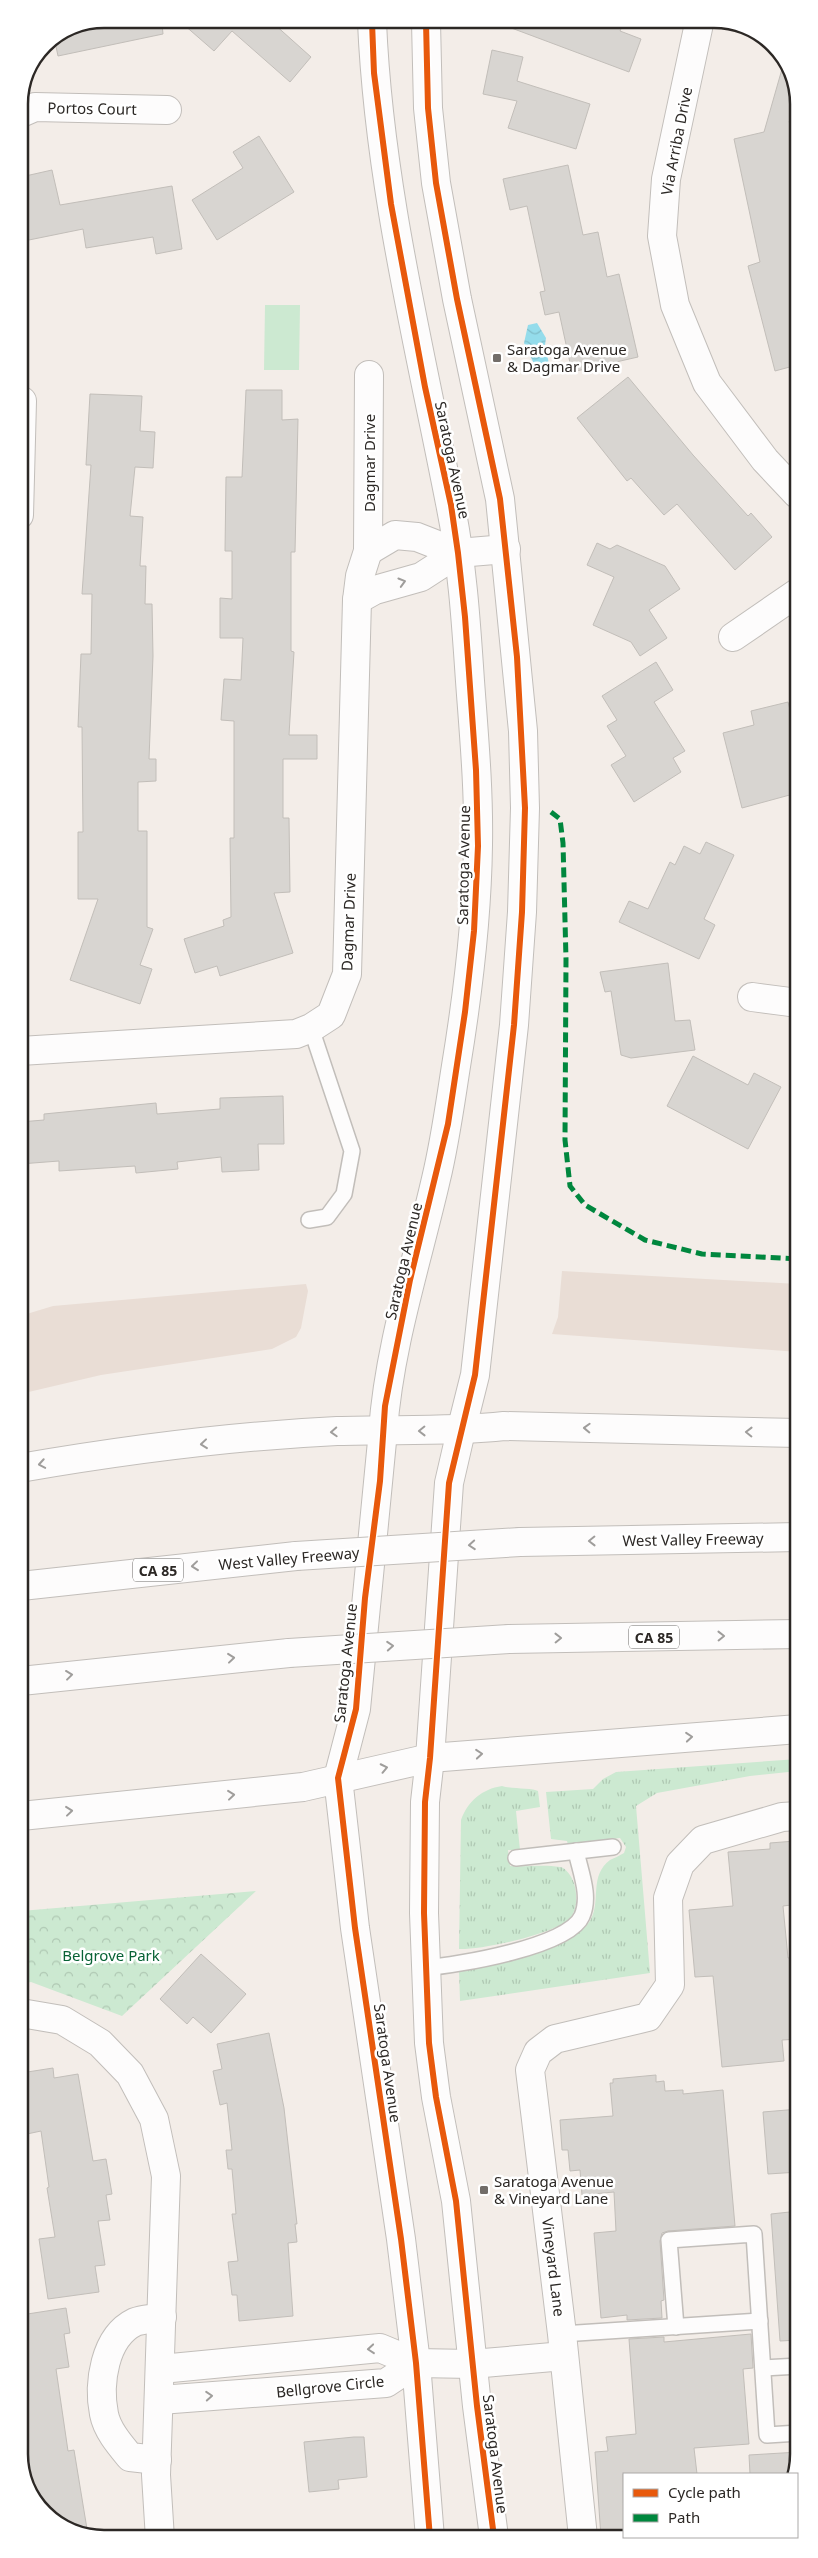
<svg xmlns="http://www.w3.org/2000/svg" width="818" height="2558" font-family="'Noto Sans',sans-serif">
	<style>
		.built { fill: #e9ddd5 }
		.grass { fill: url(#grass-tufts) }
		.park { fill: url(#park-crowns) }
		.pitch { fill: #cce9d1 }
		.water { fill: url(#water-waves) }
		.building { fill: #d8d5d1; stroke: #c2beb9 }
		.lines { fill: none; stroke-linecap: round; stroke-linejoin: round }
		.service-casing { stroke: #c2beba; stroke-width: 18 }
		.minor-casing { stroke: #c2beba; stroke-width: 30 }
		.primary-casing { stroke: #c2beba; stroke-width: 30 }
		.trunk-casing { stroke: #c2beba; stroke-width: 30 }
		.motorway-casing { stroke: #c2beba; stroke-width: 30 }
		.service { stroke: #fdfcfc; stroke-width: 15 }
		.minor { stroke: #fdfcfc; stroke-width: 28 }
		.primary { stroke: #fdfcfc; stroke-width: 28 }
		.trunk { stroke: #fdfcfc; stroke-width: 28 }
		.motorway { stroke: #fdfcfc; stroke-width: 28 }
		.motorway-bridge-casing { stroke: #c2beba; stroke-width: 30; stroke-linecap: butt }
		.motorway-bridge { stroke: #fdfcfc; stroke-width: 28 }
		.quiet { stroke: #00873e; stroke-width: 5; stroke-dasharray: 10 5; stroke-linecap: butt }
		.cycleway-casing { stroke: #fff; stroke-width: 9 }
		.cycleway { stroke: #e8590c; stroke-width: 6 }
		.oneway { stroke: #9f9d9b }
		.poi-dot { fill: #726d69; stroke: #fff; stroke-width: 2 }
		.labels { text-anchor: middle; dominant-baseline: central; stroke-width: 5; stroke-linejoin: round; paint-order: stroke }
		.shield { fill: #fff; stroke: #6b6866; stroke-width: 1 }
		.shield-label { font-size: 14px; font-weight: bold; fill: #2c2825 }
		.street-label { font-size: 15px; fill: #2c2825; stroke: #fff }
		.poi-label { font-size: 15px; fill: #2c2825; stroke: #fff; text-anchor: start }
		.park-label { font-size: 15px; fill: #086235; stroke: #fff }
		.rim { fill: none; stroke: #2c2825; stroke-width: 2.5 }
	</style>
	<defs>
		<pattern id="grass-tufts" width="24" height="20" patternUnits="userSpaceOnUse" patternTransform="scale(1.25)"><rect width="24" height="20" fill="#cce9d1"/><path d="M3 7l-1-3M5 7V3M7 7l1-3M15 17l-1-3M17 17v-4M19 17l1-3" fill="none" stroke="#afc8b3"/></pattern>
		<pattern id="park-crowns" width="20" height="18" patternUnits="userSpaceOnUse" patternTransform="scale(1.25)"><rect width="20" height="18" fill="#cce9d1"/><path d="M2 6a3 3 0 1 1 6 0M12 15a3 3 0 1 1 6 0" fill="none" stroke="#afc8b3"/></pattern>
		<pattern id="water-waves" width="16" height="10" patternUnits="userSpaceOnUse" patternTransform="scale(1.25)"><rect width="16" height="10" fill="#94dceb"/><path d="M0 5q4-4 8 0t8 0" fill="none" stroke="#80bdc9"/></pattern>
	</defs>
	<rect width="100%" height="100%" fill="#f3ede8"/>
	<g class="built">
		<polygon points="562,1271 798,1284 798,1352 552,1334 558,1317"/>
		<polygon points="306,1284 308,1291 301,1328 296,1337 272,1349 101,1375 20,1394 20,1316 53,1306"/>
	</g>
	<g class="grass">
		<path d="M798,1759V1771L750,1776L657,1793L636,1806L650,1973L460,2001L459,1971C491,1964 576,1949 591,1919C601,1899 589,1876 610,1860C614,1858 619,1856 624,1853L626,1847L620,1838L568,1845L567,1841L551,1839L546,1792L593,1789L603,1779L616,1772Z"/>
		<path d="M502,1786C511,1789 533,1788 538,1791L540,1807L516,1811L520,1850H508L510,1866C526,1867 544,1864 560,1867C567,1868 574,1880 575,1887C577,1896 577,1909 571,1917C558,1934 480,1950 459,1949L461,1820C468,1801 482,1789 502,1786Z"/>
	</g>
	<polygon class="park" points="256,1891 122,2016 31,1982 21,1984 21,1911"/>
	<polygon class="pitch" points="265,305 300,305 299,370 264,370"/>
	<polygon class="water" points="537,323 546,338 545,345 549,364 536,368 524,343 528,325"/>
	<g class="building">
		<polygon points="625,20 620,31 641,39 629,72 498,23"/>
		<polygon points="273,23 311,57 290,82 232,31 214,51 183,24"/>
		<polygon points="162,24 163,34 58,56 54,37 72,25"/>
		<polygon points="492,50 523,57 517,81 590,104 576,149 508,128 517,101 483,94"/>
		<polygon points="784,62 796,82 796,124 789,121 797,156 797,365 775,371 748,266 760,262 734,139 764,132"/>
		<polygon points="259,136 294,192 217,240 192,200 243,168 233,152"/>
		<polygon points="568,165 583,235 598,232 607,277 619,274 638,357 572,372 559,312 545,315 540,292 545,291 527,206 510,210 503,179"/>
		<polygon points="52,170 60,205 172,186 182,249 156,254 153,237 86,248 83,229 19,242 19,203 26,202 21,177"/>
		<polygon points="628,377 693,455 748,516 751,513 772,537 735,570 677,504 664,515 631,478 627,481 577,418"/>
		<polygon points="246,390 282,390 282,420 298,419 295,552 291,552 291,651 294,652 289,735 317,735 317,759 283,759 283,818 289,818 290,892 274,893 293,953 220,976 217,966 195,973 184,939 224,926 223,920 231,917 230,838 234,838 234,721 221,720 224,679 241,680 243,638 220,638 220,598 232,599 232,551 225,551 226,477 242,477"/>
		<polygon points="90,394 142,396 140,431 155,432 153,468 135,467 130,516 143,517 140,566 146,566 145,604 152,604 153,656 149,759 156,759 156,781 138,782 138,831 147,831 147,927 153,929 140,965 152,969 140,1004 70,980 98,899 78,899 78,832 83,832 82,727 78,727 81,654 91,654 92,594 82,594 91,465 86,465"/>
		<polygon points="597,543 610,549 617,545 665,566 680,589 649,610 667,638 640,656 631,642 593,625 614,577 587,565"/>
		<polygon points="656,662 673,690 654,702 685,751 673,758 681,772 634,802 611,765 626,756 607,726 617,720 602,696"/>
		<polygon points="788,702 797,737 797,793 742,808 723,733 754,725 751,711"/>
		<polygon points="706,842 734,855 704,919 715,925 699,959 619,922 629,901 648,909 670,862 675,865 684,846 700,854"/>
		<polygon points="668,963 675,1021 690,1020 695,1050 631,1058 621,1055 611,991 605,992 600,972"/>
		<polygon points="693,1056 748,1085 754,1073 781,1087 748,1149 667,1106"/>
		<polygon points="283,1096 284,1144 258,1144 259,1170 222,1172 221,1157 177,1162 178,1169 136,1173 135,1166 59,1171 59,1161 20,1164 20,1122 44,1120 44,1114 156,1103 157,1114 220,1109 220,1098"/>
		<polygon points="795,1841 795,1848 799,1848 799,1904 783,1906 788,1958 799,1957 799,2039 782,2040 784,2061 722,2067 713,1976 695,1977 689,1910 733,1906 728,1852 770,1849 770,1843"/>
		<polygon points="201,1954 246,1994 211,2033 193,2017 187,2024 160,1999"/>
		<polygon points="269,2033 284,2108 297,2224 295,2224 297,2242 288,2243 293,2316 239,2321 237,2295 232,2295 228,2262 238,2261 232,2214 236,2214 232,2169 228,2169 226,2150 232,2150 227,2103 220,2105 213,2071 222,2069 217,2044"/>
		<polygon points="53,2068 54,2078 78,2074 93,2161 106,2159 112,2194 106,2195 110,2220 98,2221 105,2265 95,2266 99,2292 48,2299 39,2239 55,2237 47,2188 49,2187 41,2131 27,2134 21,2099 21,2073"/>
		<polygon points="656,2075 656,2082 664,2081 665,2091 683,2090 683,2094 723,2090 735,2226 668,2231 662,2233 660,2241 664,2300 661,2301 662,2318 627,2320 627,2315 601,2318 594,2233 616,2231 614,2192 582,2195 580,2170 570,2171 568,2150 562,2150 560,2120 613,2116 610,2083 613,2083 613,2079"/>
		<polygon points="799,2109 799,2172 768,2174 763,2112"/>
		<polygon points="799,2211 799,2340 780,2341 771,2214"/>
		<polygon points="66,2308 70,2333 64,2334 69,2367 56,2369 68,2451 74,2450 88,2535 48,2518 22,2476 21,2315"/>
		<polygon points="751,2334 753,2368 743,2369 749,2444 694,2448 697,2474 623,2474 624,2537 601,2537 595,2452 608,2451 606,2437 636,2434 629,2339 664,2337 664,2342"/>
		<polygon points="354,2437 364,2437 367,2477 338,2480 339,2489 309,2492 304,2442"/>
		<polygon points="799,2452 792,2474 750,2474 749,2455"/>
	</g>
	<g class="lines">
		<g class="service-casing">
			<g id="service">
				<polyline points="309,1220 327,1217 344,1194 352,1151 311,1028"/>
				<polyline points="516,1858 613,1847"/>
				<path d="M425,1968C457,1965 569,1947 582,1916C591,1896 580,1871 576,1851"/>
				<polyline points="676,2327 669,2240 754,2234 767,2435 799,2433"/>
				<polyline points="562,2334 760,2321"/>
				<polyline points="763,2368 799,2366"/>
			</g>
		</g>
		<g class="minor-casing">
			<g id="minor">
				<polyline points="700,19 666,179 662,236 675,305 707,383 765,460 797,494"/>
				<polyline points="19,114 35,107 167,110"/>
				<polyline points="19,515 22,401"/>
				<polyline points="368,551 395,535 417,537 458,553 506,549"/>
				<polyline points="357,600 375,590 421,577 458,553"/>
				<polyline points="733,637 797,593"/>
				<polyline points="752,997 798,1003"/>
				<polyline points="20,1051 296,1034 311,1028 331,1015 347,974 357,600 360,576 368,551 369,375"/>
				<polyline points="21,2013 62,2020 100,2043 130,2074 154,2119 166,2176 156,2475 160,2539"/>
				<polyline points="161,2369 380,2348 416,2363 472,2364 564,2356"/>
				<polyline points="160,2400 386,2383 416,2363"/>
				<path d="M157,2460L130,2457C120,2445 107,2430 104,2414C98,2384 104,2337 135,2322C143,2319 154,2319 162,2317"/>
				<polyline points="583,2537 562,2334 530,2070 538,2052 555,2039 648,2017 670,1985 668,1898 680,1864 703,1840 782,1817 798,1816"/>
			</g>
		</g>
		<g class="primary-casing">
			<g id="primary">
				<path d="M372,22C379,185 419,344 450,503C462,561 466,621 470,681C474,736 479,790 478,845C477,920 468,993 456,1066C450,1104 445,1142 436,1179C417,1262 389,1346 383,1431"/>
				<polyline points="426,22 428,108 436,183 457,299 500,499 523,731 525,808 522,912 514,1025 475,1375 461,1431"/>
			</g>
		</g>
		<g class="trunk-casing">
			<g id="trunk">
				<polyline points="383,1431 356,1709 338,1778 355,1928 401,2239 416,2363 430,2538"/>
				<polyline points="461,1431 449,1483 430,1758 425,1802 424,1913 429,2043 436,2097 456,2201 477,2406 494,2537"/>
			</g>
		</g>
		<g class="motorway-casing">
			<g id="motorway">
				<path d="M20,1468C124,1450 232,1436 337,1431C393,1429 448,1432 504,1426L798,1433"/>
				<polyline points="520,1542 798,1537"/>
				<polyline points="21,1586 296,1556"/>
				<polyline points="509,1639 798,1634"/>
				<polyline points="21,1681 289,1653"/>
				<polyline points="21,1816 303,1787 430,1758 798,1729"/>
			</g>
		</g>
		<use href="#service" class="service"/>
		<use href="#minor" class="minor"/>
		<use href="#primary" class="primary"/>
		<use href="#trunk" class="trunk"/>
		<use href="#motorway" class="motorway"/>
		<g class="motorway-bridge-casing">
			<g id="motorway-bridge">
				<polyline points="296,1556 520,1542"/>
				<polyline points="289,1653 509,1639"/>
			</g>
		</g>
		<use href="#motorway-bridge" class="motorway-bridge"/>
		<polyline class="quiet" points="551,812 560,819 563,843 566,959 565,1140 570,1186 585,1205 645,1240 702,1254 798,1259"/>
		<g class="cycleway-casing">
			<g id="cycleway">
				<polyline points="372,22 374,73 391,204 425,387 451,505 458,553 465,617 476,770 478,846 474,931 465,1012 448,1124 410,1280 385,1406 380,1481 365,1598 356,1709 338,1778 355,1928 401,2239 416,2363 430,2538"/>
				<polyline points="426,22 428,108 436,183 457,299 500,499 517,657 525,808 522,912 514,1025 475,1375 449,1483 430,1758 425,1802 424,1913 429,2043 436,2097 456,2201 477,2406 494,2537"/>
			</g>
		</g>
		<use href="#cycleway" class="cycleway"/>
	</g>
	<defs><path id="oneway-chevron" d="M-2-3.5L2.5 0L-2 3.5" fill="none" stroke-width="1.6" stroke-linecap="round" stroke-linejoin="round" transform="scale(1.25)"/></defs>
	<g class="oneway">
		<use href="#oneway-chevron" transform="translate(402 582) rotate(-16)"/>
		<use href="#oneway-chevron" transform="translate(587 1428) rotate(-178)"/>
		<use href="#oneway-chevron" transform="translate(422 1431) rotate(179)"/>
		<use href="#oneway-chevron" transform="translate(334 1432) rotate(177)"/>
		<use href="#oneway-chevron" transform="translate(749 1432) rotate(-179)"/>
		<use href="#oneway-chevron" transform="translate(204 1444) rotate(174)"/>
		<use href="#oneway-chevron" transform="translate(42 1464) rotate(170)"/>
		<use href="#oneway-chevron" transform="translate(592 1541) rotate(179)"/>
		<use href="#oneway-chevron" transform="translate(472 1545) rotate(176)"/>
		<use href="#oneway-chevron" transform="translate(195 1566) rotate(174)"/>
		<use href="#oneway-chevron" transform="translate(721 1636) rotate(-1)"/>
		<use href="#oneway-chevron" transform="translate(558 1638) rotate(-1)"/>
		<use href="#oneway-chevron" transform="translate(390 1646) rotate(-4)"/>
		<use href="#oneway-chevron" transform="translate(231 1658) rotate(-6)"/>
		<use href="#oneway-chevron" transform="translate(69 1675) rotate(-7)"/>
		<use href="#oneway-chevron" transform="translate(689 1737) rotate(-5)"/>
		<use href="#oneway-chevron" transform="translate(479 1754) rotate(-5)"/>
		<use href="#oneway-chevron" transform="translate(384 1768) rotate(-12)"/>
		<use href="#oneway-chevron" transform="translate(231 1795) rotate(-6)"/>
		<use href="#oneway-chevron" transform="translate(69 1811) rotate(-6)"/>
		<use href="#oneway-chevron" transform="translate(371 2349) rotate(175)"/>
		<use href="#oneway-chevron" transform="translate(209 2396) rotate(-4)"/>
	</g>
	<g class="poi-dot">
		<rect x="492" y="353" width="10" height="10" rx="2.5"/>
		<rect x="479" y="2185" width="10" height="10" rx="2.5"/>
	</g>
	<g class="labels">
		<g class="shield">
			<rect x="133" y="1558.5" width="50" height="23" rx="4"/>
			<rect x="629" y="1625.5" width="50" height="23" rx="4"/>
		</g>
		<g class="shield-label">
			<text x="158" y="1570">CA 85</text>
			<text x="654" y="1637">CA 85</text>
		</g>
		<g class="street-label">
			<text transform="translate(92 108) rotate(1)">Portos Court</text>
			<text transform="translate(676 141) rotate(-79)">Via Arriba Drive</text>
			<text transform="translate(453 460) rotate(78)">Saratoga Avenue</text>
			<text transform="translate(369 463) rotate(-90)">Dagmar Drive</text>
			<text transform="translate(463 865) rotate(-89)">Saratoga Avenue</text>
			<text transform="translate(348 922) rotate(-88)">Dagmar Drive</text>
			<text transform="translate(403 1261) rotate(-77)">Saratoga Avenue</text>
			<text transform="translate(693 1539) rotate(-1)">West Valley Freeway</text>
			<text transform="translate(289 1558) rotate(-5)">West Valley Freeway</text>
			<text transform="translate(345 1663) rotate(-84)">Saratoga Avenue</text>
			<text transform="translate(388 2063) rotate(82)">Saratoga Avenue</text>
			<text transform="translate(554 2267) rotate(83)">Vineyard Lane</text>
			<text transform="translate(330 2386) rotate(-6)">Bellgrove Circle</text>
			<text transform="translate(496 2454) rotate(83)">Saratoga Avenue</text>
		</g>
		<g class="poi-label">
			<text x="507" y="349">Saratoga Avenue<tspan x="507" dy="17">&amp; Dagmar Drive</tspan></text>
			<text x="494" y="2181">Saratoga Avenue<tspan x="494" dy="17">&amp; Vineyard Lane</tspan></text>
		</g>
		<g class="park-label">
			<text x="111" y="1955">Belgrove Park</text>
		</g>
	</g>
	<path d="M0 0H818V2558H0ZM104 28H714A76 76 0 0 1 790 104V2454A76 76 0 0 1 714 2530H104A76 76 0 0 1 28 2454V104A76 76 0 0 1 104 28Z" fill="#fff" fill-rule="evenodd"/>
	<path class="rim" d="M104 28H714A76 76 0 0 1 790 104V2454A76 76 0 0 1 714 2530H104A76 76 0 0 1 28 2454V104A76 76 0 0 1 104 28Z"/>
	<rect x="623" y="2473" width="175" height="65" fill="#ffffff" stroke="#aba9a8"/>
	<rect x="633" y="2489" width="25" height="8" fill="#e8590c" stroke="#aba9a8"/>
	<text x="668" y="2498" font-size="15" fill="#2c2825">Cycle path</text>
	<rect x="633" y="2514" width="25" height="8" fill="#00873e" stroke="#aba9a8"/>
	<text x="668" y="2523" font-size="15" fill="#2c2825">Path</text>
</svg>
